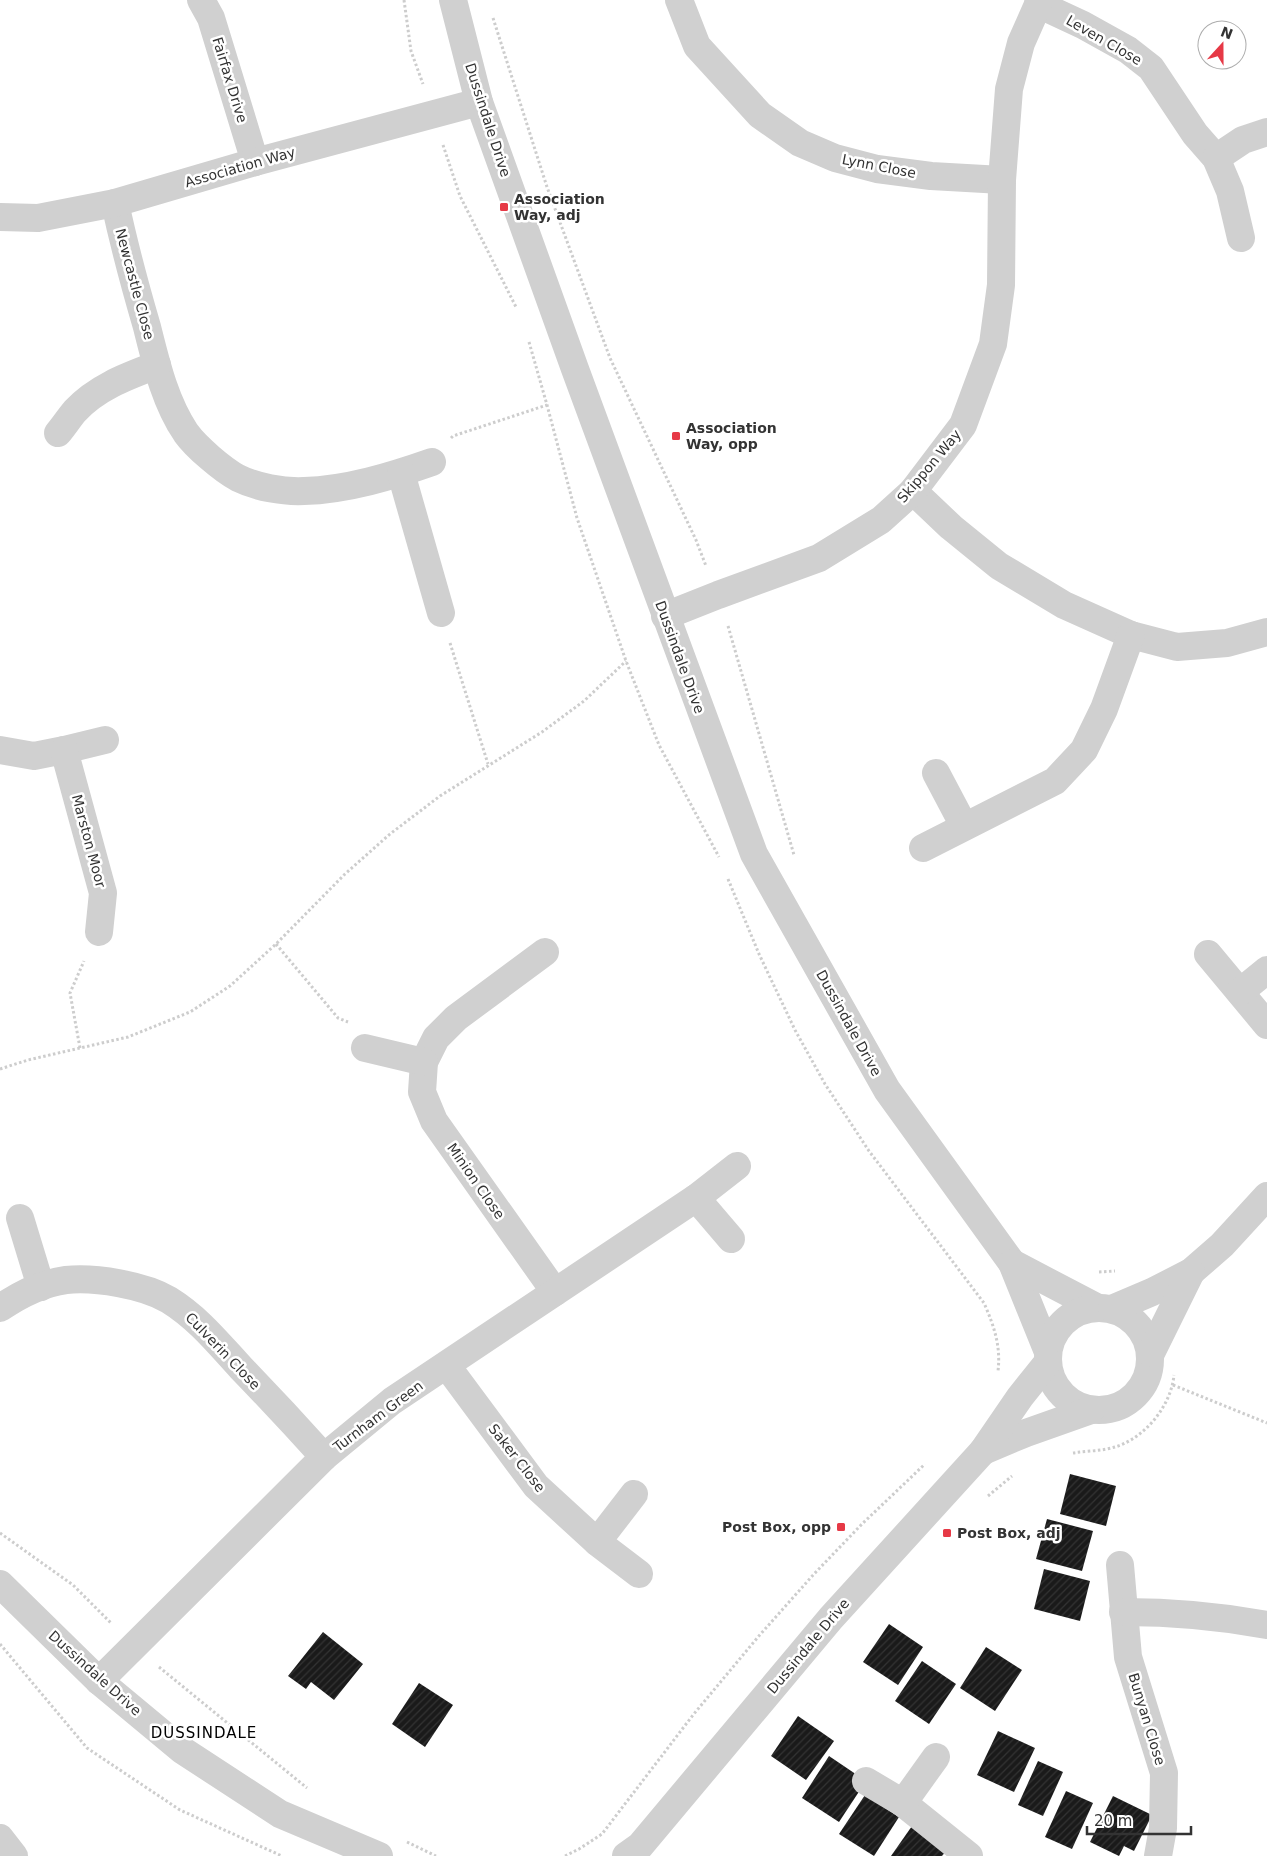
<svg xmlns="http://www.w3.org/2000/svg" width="1267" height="1856" font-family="'DejaVu Sans',sans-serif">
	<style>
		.building { fill: url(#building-hatch) }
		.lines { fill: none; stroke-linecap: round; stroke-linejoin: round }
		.path { stroke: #cdcdcd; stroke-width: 3; stroke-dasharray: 2.5 2.5; stroke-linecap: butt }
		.street { stroke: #d0d0d0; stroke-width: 28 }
		.poi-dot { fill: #e63946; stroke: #fff; stroke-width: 2 }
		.labels { text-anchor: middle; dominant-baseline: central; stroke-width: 5; stroke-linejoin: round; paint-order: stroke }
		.street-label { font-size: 14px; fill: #333; stroke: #fff }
		.poi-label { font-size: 14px; font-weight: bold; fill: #333; stroke: #fff; text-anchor: start }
		.neighbourhood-label { font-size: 15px; letter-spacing: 1px; fill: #000; stroke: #fff }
	</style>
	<defs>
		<pattern id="building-hatch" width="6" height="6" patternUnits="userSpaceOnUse" patternTransform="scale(1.25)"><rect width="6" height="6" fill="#1a1a1a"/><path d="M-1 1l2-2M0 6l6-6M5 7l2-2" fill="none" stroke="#333"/></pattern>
	</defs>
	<rect width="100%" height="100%" fill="#fff"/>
	<g class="building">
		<polygon points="1070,1474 1116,1486 1106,1526 1060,1514"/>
		<polygon points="1047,1519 1093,1531 1082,1571 1036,1559"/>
		<polygon points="1044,1569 1090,1581 1080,1621 1034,1609"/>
		<polygon points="889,1624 923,1647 898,1685 863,1662"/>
		<polygon points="323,1632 363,1664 334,1700 311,1682 306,1689 288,1676"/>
		<polygon points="986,1647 1022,1670 995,1711 960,1688"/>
		<polygon points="922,1661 956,1684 929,1724 895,1701"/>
		<polygon points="419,1683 453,1705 425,1747 392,1724"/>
		<polygon points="798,1716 834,1741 806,1780 771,1756"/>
		<polygon points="998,1731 1035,1748 1014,1792 977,1775"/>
		<polygon points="829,1756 866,1781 839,1822 802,1798"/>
		<polygon points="1038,1761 1063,1772 1043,1816 1018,1805"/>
		<polygon points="1066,1791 1093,1803 1072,1849 1045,1837"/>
		<polygon points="865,1795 899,1817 874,1856 839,1834"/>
		<polygon points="1113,1796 1152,1815 1134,1851 1124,1846 1119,1856 1090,1842"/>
		<polygon points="912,1826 947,1850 942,1856 891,1856"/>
	</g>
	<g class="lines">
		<g class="path">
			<polyline points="404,0 411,51 423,84"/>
			<polyline points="493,18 547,187 610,358 696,540 706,566"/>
			<polyline points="443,145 460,196 516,307"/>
			<polyline points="529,342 547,405 577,518 626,661 659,745 719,857"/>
			<polyline points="451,438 453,436 547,405"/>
			<polyline points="728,626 794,855"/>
			<polyline points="450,643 488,764"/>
			<path d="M728,879L759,954L795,1030L825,1084L869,1151L984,1303C994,1326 1001,1346 998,1371"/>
			<polyline points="276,944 338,1018 348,1022"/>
			<polyline points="80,1048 70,993 84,961"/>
			<polyline points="0,1069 28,1060 128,1037 190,1012 230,986 276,944 345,874 390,834 440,796 542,732 584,701 626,661"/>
			<polyline points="1099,1272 1115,1271"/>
			<polyline points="1173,1385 1267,1423"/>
			<path d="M1073,1453C1086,1451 1102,1451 1115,1447C1145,1438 1171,1406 1174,1375"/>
			<polyline points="988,1496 1012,1476"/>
			<polyline points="0,1533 73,1585 112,1624"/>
			<polyline points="0,1644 87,1748 180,1810 282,1856"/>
			<polyline points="159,1667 307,1788"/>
			<polyline points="407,1842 436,1856"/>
			<polyline points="565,1856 579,1849 602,1834 693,1715 758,1637 814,1574 862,1524 925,1464"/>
		</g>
		<g class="street">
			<polyline points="201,0 211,18 255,162"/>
			<polyline points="453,0 479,102 575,369 754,854 887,1090 1012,1263 1048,1352"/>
			<polyline points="679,0 697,46 760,115 800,143 835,158 877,169 931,176 1002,180"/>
			<polyline points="1038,4 1083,25 1128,50 1151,68 1195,134 1216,158 1230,191 1241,238"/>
			<polyline points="1216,158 1243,140 1267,132"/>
			<path d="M115,203C124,245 135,286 147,327C156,363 165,402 186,433C196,447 223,470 238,478C256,487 283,492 304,491C347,490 392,476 432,462"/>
			<polyline points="0,217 38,218 115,203 255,162 479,102"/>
			<path d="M58,433C64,426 69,418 75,411C97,387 128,376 157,365"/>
			<polyline points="401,473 441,613"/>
			<polyline points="913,491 951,527 999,566 1064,605 1131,635 1177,647 1227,643 1267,632"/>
			<polyline points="665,616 718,595 819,558 881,520 913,491 963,425 993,344 1001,285 1002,180 1009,89 1021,43 1040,0"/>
			<polyline points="0,750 34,756 64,750 105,740"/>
			<polyline points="64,750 103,893 99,932"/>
			<polyline points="936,773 964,826"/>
			<polyline points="923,848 1055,781 1084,750 1104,709 1131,635"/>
			<polyline points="545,952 456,1018 436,1038 424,1062 422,1092 434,1121 555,1292"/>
			<polyline points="1208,954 1267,1025"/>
			<polyline points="1240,992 1267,970"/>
			<polyline points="365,1048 424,1062"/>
			<polyline points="696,1198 731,1239"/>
			<polyline points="20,1218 41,1287"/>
			<polyline points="1012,1263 1096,1307"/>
			<circle cx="1099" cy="1359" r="51"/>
			<path d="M0,1308C19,1295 43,1283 66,1280C95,1277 144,1285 169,1300C198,1318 218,1343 241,1368C269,1397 297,1427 324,1457"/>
			<polyline points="1112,1309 1152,1292 1191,1272 1222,1245 1267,1196"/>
			<polyline points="1151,1353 1191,1272"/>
			<polyline points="447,1366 536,1486 597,1542 639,1574"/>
			<polyline points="983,1451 1026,1433 1091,1410"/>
			<polyline points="597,1542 634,1494"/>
			<polyline points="1120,1565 1128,1657 1164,1773 1163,1828 1158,1856"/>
			<polyline points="0,1584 99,1681 182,1750 280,1814 379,1856"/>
			<path d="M1123,1612C1171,1612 1219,1616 1267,1625"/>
			<polyline points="99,1681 324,1457 392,1401 696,1198 737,1166"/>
			<polyline points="866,1781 903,1803 969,1856"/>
			<polyline points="903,1803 936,1757"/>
			<polyline points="0,1838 14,1856"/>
			<polyline points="626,1856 640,1846 831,1618 983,1451 1020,1397 1048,1362"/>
		</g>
	</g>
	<g class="poi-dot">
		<rect x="499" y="202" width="10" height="10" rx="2.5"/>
		<rect x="671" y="431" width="10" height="10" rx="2.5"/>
		<rect x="836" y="1522" width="10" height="10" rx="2.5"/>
		<rect x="942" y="1528" width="10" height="10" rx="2.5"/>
	</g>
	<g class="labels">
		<g class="street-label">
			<text transform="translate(1104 40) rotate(30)">Leven Close</text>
			<text transform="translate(230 80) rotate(73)">Fairfax Drive</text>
			<text transform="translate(488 120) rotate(72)">Dussindale Drive</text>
			<text transform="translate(879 166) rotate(11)">Lynn Close</text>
			<text transform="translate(240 167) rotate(-16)">Association Way</text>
			<text transform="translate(135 284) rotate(75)">Newcastle Close</text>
			<text transform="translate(929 466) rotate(-50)">Skippon Way</text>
			<text transform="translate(680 657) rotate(70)">Dussindale Drive</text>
			<text transform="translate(89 841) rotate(75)">Marston Moor</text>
			<text transform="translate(849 1023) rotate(61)">Dussindale Drive</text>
			<text transform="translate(476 1181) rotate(55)">Minion Close</text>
			<text transform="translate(223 1351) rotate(46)">Culverin Close</text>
			<text transform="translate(378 1416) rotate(-37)">Turnham Green</text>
			<text transform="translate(517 1458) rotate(52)">Saker Close</text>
			<text transform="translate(808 1646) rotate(-50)">Dussindale Drive</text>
			<text transform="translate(95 1673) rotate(42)">Dussindale Drive</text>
			<text transform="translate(1147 1719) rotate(73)">Bunyan Close</text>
		</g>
		<g class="poi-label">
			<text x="514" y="199">Association<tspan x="514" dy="16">Way, adj</tspan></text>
			<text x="686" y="428">Association<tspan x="686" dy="16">Way, opp</tspan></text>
			<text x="831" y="1527" text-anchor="end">Post Box, opp</text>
			<text x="957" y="1533">Post Box, adj</text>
		</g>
		<g class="neighbourhood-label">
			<text x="204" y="1733">DUSSINDALE</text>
		</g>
	</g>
	<g transform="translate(1222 45) rotate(21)"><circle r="24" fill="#ffffff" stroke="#adadad"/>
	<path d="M0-4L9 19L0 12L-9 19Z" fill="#e63946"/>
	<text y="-8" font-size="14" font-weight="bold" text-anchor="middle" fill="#333333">N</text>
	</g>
	<path d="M1087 1826v8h104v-8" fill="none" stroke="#333333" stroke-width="2.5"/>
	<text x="1094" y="1826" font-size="15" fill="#333333" stroke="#ffffff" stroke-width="4" paint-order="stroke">20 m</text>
</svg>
